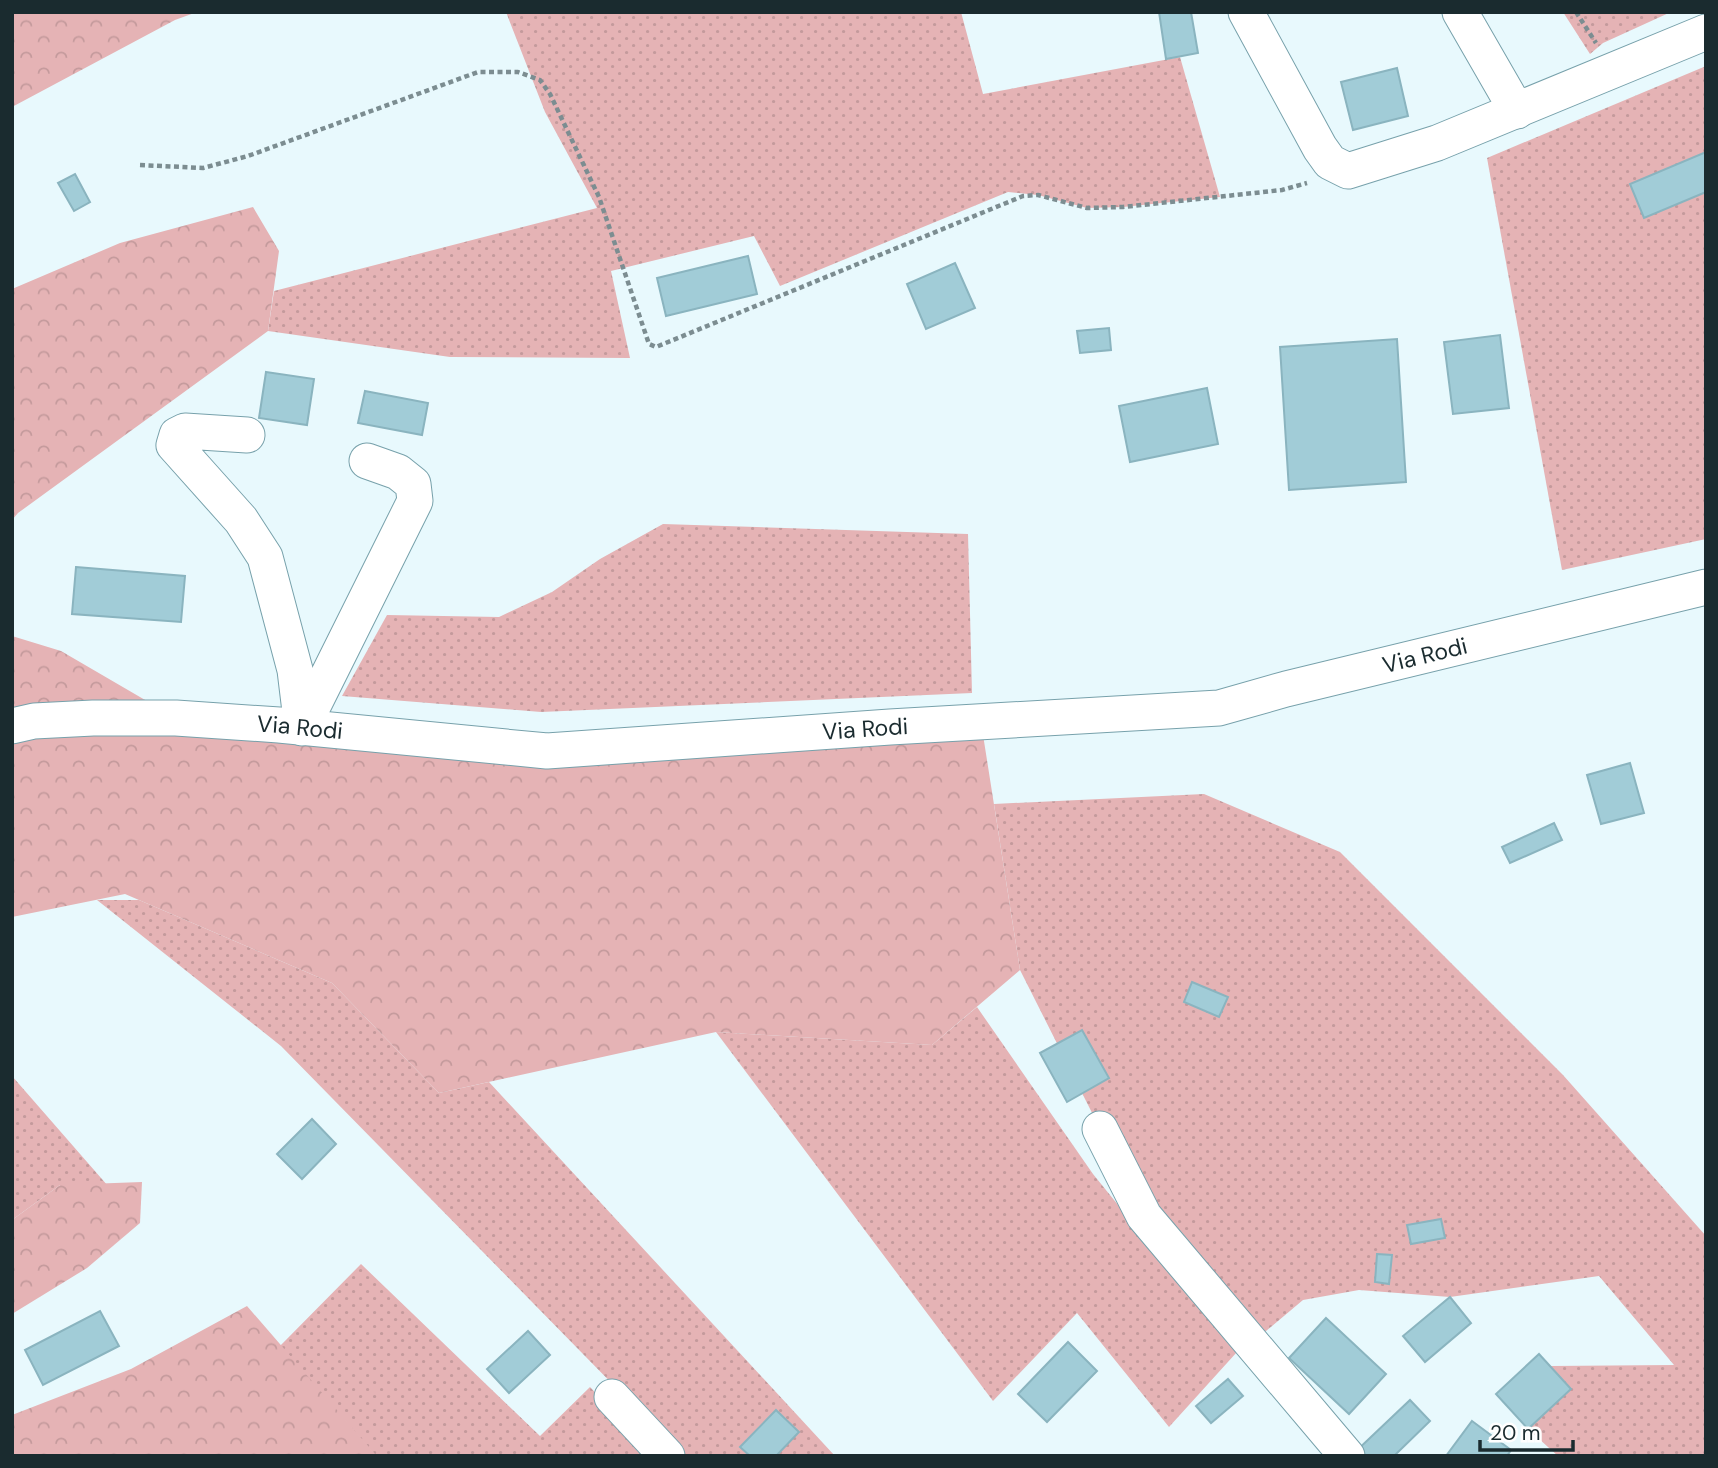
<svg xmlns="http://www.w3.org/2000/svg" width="1718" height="1468" font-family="'DM Sans',sans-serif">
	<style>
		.grass { fill: url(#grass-dots) }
		.forest { fill: url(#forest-crowns) }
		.building { fill: #a1ccd7; stroke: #8ab4bf; stroke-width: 2 }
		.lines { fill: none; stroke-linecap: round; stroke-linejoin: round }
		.minor-casing { stroke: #77a1ab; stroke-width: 37 }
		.path { stroke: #7c8d91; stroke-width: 4.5; stroke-dasharray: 5 3.5; stroke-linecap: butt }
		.minor { stroke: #fff; stroke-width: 35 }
		.labels { text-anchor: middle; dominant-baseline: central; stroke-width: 6; stroke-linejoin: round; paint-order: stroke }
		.street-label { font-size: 23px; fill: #1a2b2f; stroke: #fff }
	</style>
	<defs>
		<pattern id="grass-dots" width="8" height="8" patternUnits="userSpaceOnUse" patternTransform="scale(1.75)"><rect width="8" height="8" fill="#e5b3b5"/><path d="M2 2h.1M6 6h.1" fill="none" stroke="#c49a9c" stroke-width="1.8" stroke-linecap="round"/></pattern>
		<pattern id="forest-crowns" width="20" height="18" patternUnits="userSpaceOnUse" patternTransform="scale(1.75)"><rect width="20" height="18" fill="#e5b3b5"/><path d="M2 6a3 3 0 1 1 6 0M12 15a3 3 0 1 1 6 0" fill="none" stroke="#c49a9c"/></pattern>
	</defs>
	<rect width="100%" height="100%" fill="#e8f9fd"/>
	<g class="grass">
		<polygon points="506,12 961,12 983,94 1180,57 1220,197 1123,207 1087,208 1038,195 1008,192 780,286 754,236 611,271 630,358 450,357 268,331 274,291 597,208 545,112"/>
		<polygon points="1563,12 1671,12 1603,43 1590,54"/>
		<polygon points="1706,66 1706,539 1562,570 1487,158"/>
		<polygon points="663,524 968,534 972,693 541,712 342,696 387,615 499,617 552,592 600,559"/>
		<polygon points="1204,794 1340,852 1563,1075 1706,1236 1706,1456 1558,1456 1528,1429 1550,1366 1674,1365 1599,1276 1450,1297 1359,1290 1303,1300 1260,1336 1144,1216 1020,970 994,804"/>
		<polygon points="97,900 139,900 332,983 439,1093 489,1082 835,1456 683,1456 281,1046"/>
		<polygon points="977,1007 1093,1174 1237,1352 1169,1427 1077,1313 993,1401 716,1032 932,1045"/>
		<polygon points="12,1076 108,1186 60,1185 12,1220"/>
		<polygon points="361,1264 540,1436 590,1387 655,1456 376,1456 280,1346"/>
	</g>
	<g class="forest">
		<polygon points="12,12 197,12 175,20 12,107"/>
		<polygon points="253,207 279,251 268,331 18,513 12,520 12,289 120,243"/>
		<polygon points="12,636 61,651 176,718 451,743 981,722 1020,970 932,1045 716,1032 439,1093 332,983 125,894 12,917"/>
		<polygon points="142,1182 140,1223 87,1268 12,1314 12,1220 60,1185"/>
		<polygon points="247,1306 375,1454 12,1456 12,1415 131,1369"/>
	</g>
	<g class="building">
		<polygon points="1159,12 1191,12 1198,53 1166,59"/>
		<polygon points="1397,68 1408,116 1353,130 1341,82"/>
		<polygon points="1706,152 1706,192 1644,218 1630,184"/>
		<polygon points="75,174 90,202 74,211 58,183"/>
		<polygon points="748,256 757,294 666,316 657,278"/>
		<polygon points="955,263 975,308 926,329 907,284"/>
		<polygon points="1109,328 1111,350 1080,353 1077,331"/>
		<polygon points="1500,335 1509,408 1453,414 1444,342"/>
		<polygon points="1397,339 1406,482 1289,490 1280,347"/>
		<polygon points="266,372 314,379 307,425 259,418"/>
		<polygon points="1207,388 1218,444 1130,462 1119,406"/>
		<polygon points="365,391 428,403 422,435 358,423"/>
		<polygon points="76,567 185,576 181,622 72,614"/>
		<polygon points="1630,763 1644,813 1601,824 1587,775"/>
		<polygon points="1554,823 1562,840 1510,863 1502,847"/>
		<polygon points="1192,982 1228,997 1219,1017 1184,1002"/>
		<polygon points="1082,1030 1109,1078 1067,1102 1040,1053"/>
		<polygon points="312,1119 336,1144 302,1179 277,1154"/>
		<polygon points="1441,1219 1445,1238 1411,1244 1407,1225"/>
		<polygon points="1377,1254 1392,1255 1389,1284 1375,1282"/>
		<polygon points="1450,1297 1471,1323 1425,1362 1403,1336"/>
		<polygon points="100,1311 119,1346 43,1385 25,1350"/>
		<polygon points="1326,1318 1386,1374 1349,1414 1289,1358"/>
		<polygon points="528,1331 550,1355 509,1393 487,1369"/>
		<polygon points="1068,1342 1097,1371 1047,1422 1018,1394"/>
		<polygon points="1539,1354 1571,1389 1528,1429 1496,1394"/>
		<polygon points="1228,1379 1243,1396 1211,1423 1196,1406"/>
		<polygon points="1410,1400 1430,1421 1394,1456 1355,1456 1353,1454"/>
		<polygon points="776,1410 799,1432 776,1456 750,1456 740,1447"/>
		<polygon points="1472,1421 1511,1450 1507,1456 1446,1456"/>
	</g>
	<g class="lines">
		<g class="minor-casing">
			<g id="minor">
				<polyline points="1246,12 1320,148 1330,162 1348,171 1437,143 1706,32"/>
				<polyline points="1460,12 1517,111"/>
				<polyline points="247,435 185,431 177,435 174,445 241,520 265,557 295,670 302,728 415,501 413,484 398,472 367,461"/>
				<path id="s1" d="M12,726L34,721L93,718H176L279,725L547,751L890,727L1219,708L1286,689L1706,587"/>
				<polyline points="1100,1129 1144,1216 1347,1456"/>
				<polyline points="612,1397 667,1456"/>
			</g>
		</g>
		<g class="path">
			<polyline points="1576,12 1596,43"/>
			<polyline points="140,165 203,168 248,156 478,72 518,72 540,80 550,94 599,197 649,344 656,347 1023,196 1038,195 1087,208 1123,207 1282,190 1307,183"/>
		</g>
		<use href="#minor" class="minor"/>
	</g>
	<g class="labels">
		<g class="street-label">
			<text stroke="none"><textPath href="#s1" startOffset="1423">Via Rodi</textPath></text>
			<text stroke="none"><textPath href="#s1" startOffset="289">Via Rodi</textPath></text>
			<text stroke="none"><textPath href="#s1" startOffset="856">Via Rodi</textPath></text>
		</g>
	</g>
	<rect width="1718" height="1468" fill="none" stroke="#1a2b2f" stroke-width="28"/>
	<path d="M1480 1440v10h93v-10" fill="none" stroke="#1a2b2f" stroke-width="3.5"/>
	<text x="1490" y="1440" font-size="21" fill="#1a2b2f" stroke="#ffffff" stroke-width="5" paint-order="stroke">20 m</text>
</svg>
